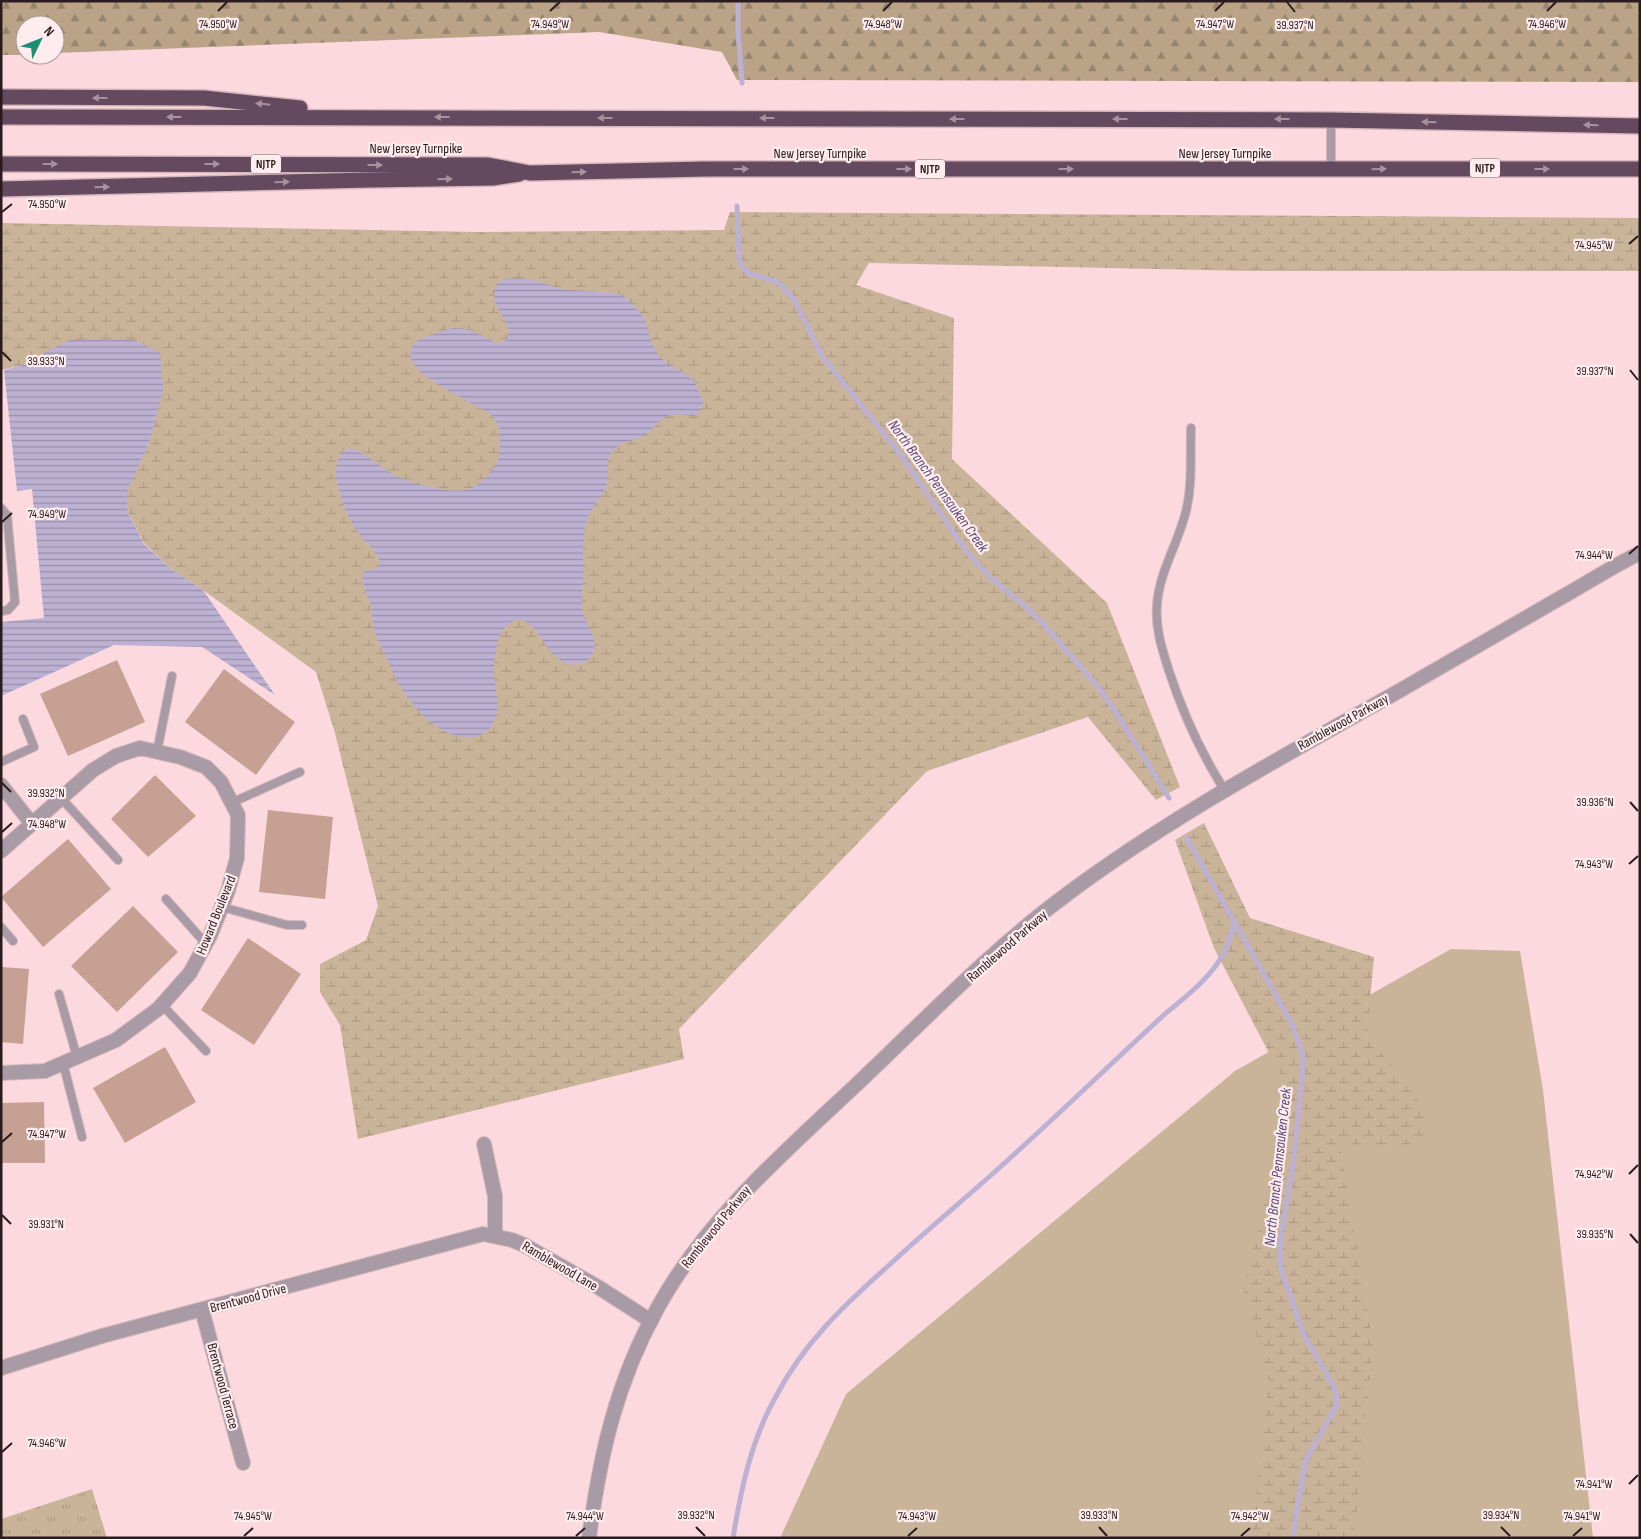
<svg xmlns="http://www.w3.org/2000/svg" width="1641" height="1539" font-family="'Sofia Sans Condensed',sans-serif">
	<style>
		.grass { fill: #cab499 }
		.forest { fill: url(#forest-firs) }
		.wetland { fill: url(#wetland-marsh) }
		.park { fill: url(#park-tufts) }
		.water { fill: url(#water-rules) }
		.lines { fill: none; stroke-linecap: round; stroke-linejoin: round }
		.stream { stroke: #bdb1d3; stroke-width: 5 }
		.building { fill: #c5a093 }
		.service-casing { stroke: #d6b7bc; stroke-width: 10 }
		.minor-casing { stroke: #d6b7bc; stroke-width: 16 }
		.motorway-casing { stroke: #d6b7bc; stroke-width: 18 }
		.service { stroke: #a99ba5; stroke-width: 8 }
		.minor { stroke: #a99ba5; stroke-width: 14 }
		.motorway { stroke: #64495f; stroke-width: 15 }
		.oneway { fill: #a9929f }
		.ticks { fill: none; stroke: #2a1b1e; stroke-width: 2 }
		.labels { text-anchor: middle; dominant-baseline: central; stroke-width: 4.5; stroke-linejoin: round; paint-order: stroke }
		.shield { fill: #feecee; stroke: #6a5a5c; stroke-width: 1 }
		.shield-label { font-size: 12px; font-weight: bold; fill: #2a1b1e }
		.street-label { font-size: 14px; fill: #2a1b1e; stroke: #feecee }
		.water-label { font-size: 15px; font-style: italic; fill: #5a4776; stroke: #feecee }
		.ticks-label { font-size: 12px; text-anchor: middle; fill: #2a1b1e; stroke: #feecee; stroke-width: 4.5; stroke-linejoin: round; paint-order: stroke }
	</style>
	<defs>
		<pattern id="forest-firs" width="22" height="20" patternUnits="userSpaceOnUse" patternTransform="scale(1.25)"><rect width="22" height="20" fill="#baa386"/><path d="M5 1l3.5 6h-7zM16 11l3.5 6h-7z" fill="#97846d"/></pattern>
		<pattern id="wetland-marsh" width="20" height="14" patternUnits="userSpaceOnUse" patternTransform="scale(1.25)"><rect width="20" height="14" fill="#cab499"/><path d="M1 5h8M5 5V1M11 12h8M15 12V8" fill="none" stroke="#ae9a83"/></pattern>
		<pattern id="park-tufts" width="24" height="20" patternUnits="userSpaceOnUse" patternTransform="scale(1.25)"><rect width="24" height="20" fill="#cab499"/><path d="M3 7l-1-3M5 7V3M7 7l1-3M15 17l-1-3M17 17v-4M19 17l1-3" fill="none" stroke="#ae9a83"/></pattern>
		<pattern id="water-rules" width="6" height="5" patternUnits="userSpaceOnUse" patternTransform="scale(1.25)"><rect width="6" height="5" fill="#bdb1d3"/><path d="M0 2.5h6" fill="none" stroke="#9a8fab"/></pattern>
	</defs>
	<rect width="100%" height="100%" fill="#fcd9df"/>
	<polygon class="grass" points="1451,949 1520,951 1543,1090 1593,1538 780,1538 846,1394 1235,1071"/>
	<polygon class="forest" points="1,1 1635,1 1640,2 1640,82 737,80 722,52 599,32 55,53 55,25 25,25 25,55 1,55"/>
	<g class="wetland">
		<polygon points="730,212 1640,218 1640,271 1248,271 869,263 856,285 954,318 952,459 1107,603 1180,787 1156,800 1088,717 927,771 679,1029 684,1059 358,1139 340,1025 320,992 320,964 366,940 378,906 335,733 316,672 203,590 172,570 144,543 127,511 126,491 149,443 42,354 27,364 1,370 1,223 478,232 724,230"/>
		<polygon points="1204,823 1250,918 1374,957 1367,1034 1425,1108 1423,1148 1340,1146 1373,1345 1354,1538 1251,1538 1269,1381 1243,1287 1292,1097 1214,948 1175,840"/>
	</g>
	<polygon class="park" points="92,1489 107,1538 1,1538 1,1519"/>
	<g class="water">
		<path d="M513,278L532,279L560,289L612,293L622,295L628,299L644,318L652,344L659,356L667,364L687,375L694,381L703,401C700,426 684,411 670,415C661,418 656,426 649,432C638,441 621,440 612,452C604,462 610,475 606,486C604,496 594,503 590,513C580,535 584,555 583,578C583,588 580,599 582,609C584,624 600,638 593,653C591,658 587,662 582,663C550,676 538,613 516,620C495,627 494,658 494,675C495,691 501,707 494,721C491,730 483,736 474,737C442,741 413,709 398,683C393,674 390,664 385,655C381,646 377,639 374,630C372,621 373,612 370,603C367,593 361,583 363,573L365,571L377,569L380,562C376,549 365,543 358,532C346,516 339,495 336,476C335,469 338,452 347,449C358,446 382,468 392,474C408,483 453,495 469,489C475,487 480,483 485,478C496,468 501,458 500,442C500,432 500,425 493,417C478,401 399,376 412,348C414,343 417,340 423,338C433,335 447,327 459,328C473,329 484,337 497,344C523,339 498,313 495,302C493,297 495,291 495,286L503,279Z"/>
		<polygon points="70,340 134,340 160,353 163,390 149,443 127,491 127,511 144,544 172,570 203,590 275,695 202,647 114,645 1,696 1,622 44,618 32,489 17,491 4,370 27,364 42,354"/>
	</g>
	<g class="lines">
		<g class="stream">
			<polyline points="738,1 738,31 742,83"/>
			<polyline points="737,206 739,258 740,264 748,273 775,281 783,287 795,301 822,356 900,454 967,552 991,578 1025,606 1045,626 1099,688 1115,711 1169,798"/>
			<polyline points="1186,837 1291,1022 1303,1055 1302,1077 1293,1166 1281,1236 1280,1254 1281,1269 1303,1333 1334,1387 1337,1398 1337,1405 1306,1460 1298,1503 1293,1538"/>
			<path d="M733,1538C741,1489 751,1441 775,1398C803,1344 842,1307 887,1267C920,1236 955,1207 989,1177C1049,1124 1107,1067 1166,1013C1187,996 1211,977 1224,953C1229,943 1231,933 1234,923"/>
		</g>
	</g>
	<g class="building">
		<polygon points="117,660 145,722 68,756 40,694"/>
		<polygon points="224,669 295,722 256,775 185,722"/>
		<polygon points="155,775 196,816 148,857 111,819"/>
		<polygon points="268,810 333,817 325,899 259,892"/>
		<polygon points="68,839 111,889 43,947 1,897"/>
		<polygon points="133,906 178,952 117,1012 71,966"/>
		<polygon points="248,938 301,974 254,1045 201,1010"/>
		<polygon points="1,967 29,969 23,1044 1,1042"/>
		<polygon points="165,1047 196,1102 125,1143 93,1088"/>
		<polygon points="44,1102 45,1163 1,1163 1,1103"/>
	</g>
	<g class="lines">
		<g class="service-casing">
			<g id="service">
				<polyline points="1331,170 1331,120"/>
				<path d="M1191,428C1190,456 1193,487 1185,515C1177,545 1159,573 1157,605C1155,628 1162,649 1169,671C1183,714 1201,753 1225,791"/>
				<polyline points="1,508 7,515 15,602 8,610 1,611"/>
				<polyline points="157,752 172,676"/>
				<polyline points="1,762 34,747 23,719"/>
				<polyline points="61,798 118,860"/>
				<polyline points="231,803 300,772"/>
				<polyline points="166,899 206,944"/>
				<polyline points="222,907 287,925 302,925"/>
				<polyline points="1,927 13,941"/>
				<polyline points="59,994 77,1057"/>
				<polyline points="162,1005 206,1051"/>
				<polyline points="63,1063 82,1137"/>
			</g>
		</g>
		<g class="minor-casing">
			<g id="minor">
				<polyline points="1,785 32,824"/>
				<polyline points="1,851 93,770 116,756 140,748 180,757 206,767 221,782 238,815 237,858 228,891 210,936 190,973 158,1009 116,1040 45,1071 1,1073"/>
				<polyline points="484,1144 495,1196 495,1236"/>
				<polyline points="202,1310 243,1463"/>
				<polyline points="1,1368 102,1336 483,1234 512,1240 524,1245 598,1287 651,1321"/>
				<path d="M589,1538C600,1455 616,1383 657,1309C705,1221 783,1153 855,1086C924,1021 990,951 1066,895C1170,817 1286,755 1399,691C1453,660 1507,629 1562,597C1587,583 1613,566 1640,553"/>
			</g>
		</g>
		<g class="motorway-casing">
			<g id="motorway">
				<polyline points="1,97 204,98 300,108"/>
				<polyline points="1,117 1331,120 1640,126"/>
				<polyline points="1,164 488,165 530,173 706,169 1640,169"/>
				<polyline points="1,189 370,180 493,178 519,174"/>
			</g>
		</g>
		<use href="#service" class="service"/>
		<use href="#minor" class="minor"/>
		<use href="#motorway" class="motorway"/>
	</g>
	<defs><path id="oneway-solid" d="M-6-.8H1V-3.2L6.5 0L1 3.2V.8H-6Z" transform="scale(1.25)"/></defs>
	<g class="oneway">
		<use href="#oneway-solid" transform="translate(100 98) rotate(-180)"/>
		<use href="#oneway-solid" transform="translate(263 104) rotate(-174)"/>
		<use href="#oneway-solid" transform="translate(174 117) rotate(-180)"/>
		<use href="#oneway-solid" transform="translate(442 117) rotate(-180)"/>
		<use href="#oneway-solid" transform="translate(605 118) rotate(-180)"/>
		<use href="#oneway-solid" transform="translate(767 118) rotate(-180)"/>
		<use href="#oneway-solid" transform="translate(957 119) rotate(-180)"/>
		<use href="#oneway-solid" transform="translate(1120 119) rotate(-180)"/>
		<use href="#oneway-solid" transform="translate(1282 119) rotate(-180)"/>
		<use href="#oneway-solid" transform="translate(1429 122) rotate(-179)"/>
		<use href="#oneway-solid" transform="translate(1591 125) rotate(-179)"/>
		<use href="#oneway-solid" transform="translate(50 164)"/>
		<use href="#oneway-solid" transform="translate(212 164)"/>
		<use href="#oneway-solid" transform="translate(375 165)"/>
		<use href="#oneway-solid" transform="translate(741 169)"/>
		<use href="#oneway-solid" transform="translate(904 169)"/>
		<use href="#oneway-solid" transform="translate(1066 169)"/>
		<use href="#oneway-solid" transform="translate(1379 169) rotate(-1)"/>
		<use href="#oneway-solid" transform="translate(1542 169)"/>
		<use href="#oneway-solid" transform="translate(579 172) rotate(-1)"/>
		<use href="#oneway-solid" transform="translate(445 179) rotate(-1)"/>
		<use href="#oneway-solid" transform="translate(282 182) rotate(-1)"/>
		<use href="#oneway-solid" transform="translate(102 187) rotate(-2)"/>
	</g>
	<path class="ticks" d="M1287,2L1295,12M218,11L227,2M550,11L560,2M883,11L892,2M1215,11L1224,2M1547,11L1556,2M2,212L12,204M1629,244L1638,236M2,352L11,361M1630,370L1638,380M2,522L12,513M1629,554L1638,546M2,783L11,792M1630,802L1638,811M2,832L12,823M1629,864L1638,856M2,1142L12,1133M1629,1174L1638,1165M2,1215L11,1224M1630,1234L1638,1243M2,1452L12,1443M1629,1484L1638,1475M696,1527L705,1536M1099,1527L1107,1536M1501,1527L1510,1536M244,1536L253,1528M576,1536L585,1528M908,1536L917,1528M1241,1536L1250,1528M1573,1536L1582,1528"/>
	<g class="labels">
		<g class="shield">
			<rect x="251" y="154.5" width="30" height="19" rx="4"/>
			<rect x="1470" y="158.5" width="30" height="19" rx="4"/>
			<rect x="915" y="159.5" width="30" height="19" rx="4"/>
		</g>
		<g class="shield-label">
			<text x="266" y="164">NJTP</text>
			<text x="1485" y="168">NJTP</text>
			<text x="930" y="169">NJTP</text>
		</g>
		<g class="street-label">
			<text x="416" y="148">New Jersey Turnpike</text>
			<text x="820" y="153">New Jersey Turnpike</text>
			<text x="1225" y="153">New Jersey Turnpike</text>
			<text transform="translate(1343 722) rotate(-29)">Ramblewood Parkway</text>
			<text transform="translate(216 915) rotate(-68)">Howard Boulevard</text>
			<text transform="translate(1007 946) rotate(-41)">Ramblewood Parkway</text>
			<text transform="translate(716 1227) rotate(-51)">Ramblewood Parkway</text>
			<text transform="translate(560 1266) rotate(30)">Ramblewood Lane</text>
			<text transform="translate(248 1298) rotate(-15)">Brentwood Drive</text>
			<text transform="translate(223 1386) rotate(75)">Brentwood Terrace</text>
		</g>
		<g class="water-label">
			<text transform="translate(938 486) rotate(54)">North Branch Pennsauken Creek</text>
			<text transform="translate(1278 1167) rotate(-84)">North Branch Pennsauken Creek</text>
		</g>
	</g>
	<g class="ticks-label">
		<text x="218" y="28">74.950°W</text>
		<text x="550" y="28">74.949°W</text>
		<text x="883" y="28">74.948°W</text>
		<text x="1215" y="28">74.947°W</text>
		<text x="1547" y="28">74.946°W</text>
		<text x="1295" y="29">39.937°N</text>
		<text x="47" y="208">74.950°W</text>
		<text x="1594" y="249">74.945°W</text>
		<text x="46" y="365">39.933°N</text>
		<text x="1595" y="375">39.937°N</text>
		<text x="47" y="518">74.949°W</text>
		<text x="1594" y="559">74.944°W</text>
		<text x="46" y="797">39.932°N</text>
		<text x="1595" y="806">39.936°N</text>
		<text x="47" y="828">74.948°W</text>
		<text x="1594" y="868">74.943°W</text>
		<text x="47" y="1138">74.947°W</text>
		<text x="1594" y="1178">74.942°W</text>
		<text x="46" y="1228">39.931°N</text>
		<text x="1595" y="1238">39.935°N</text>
		<text x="47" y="1447">74.946°W</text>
		<text x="1594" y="1488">74.941°W</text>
		<text x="696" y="1519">39.932°N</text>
		<text x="1099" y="1519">39.933°N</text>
		<text x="1501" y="1519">39.934°N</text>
		<text x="253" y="1520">74.945°W</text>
		<text x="585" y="1520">74.944°W</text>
		<text x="917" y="1520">74.943°W</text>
		<text x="1250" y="1520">74.942°W</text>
		<text x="1582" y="1520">74.941°W</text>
	</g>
	<rect width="1641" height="1539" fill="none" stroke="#2a1b1e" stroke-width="5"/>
	<g transform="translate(40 40) rotate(47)"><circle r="24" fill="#feecee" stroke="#a9989b"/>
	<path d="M0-4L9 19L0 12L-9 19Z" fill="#1a8f71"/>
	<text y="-8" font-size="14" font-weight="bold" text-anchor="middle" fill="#2a1b1e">N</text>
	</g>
</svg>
